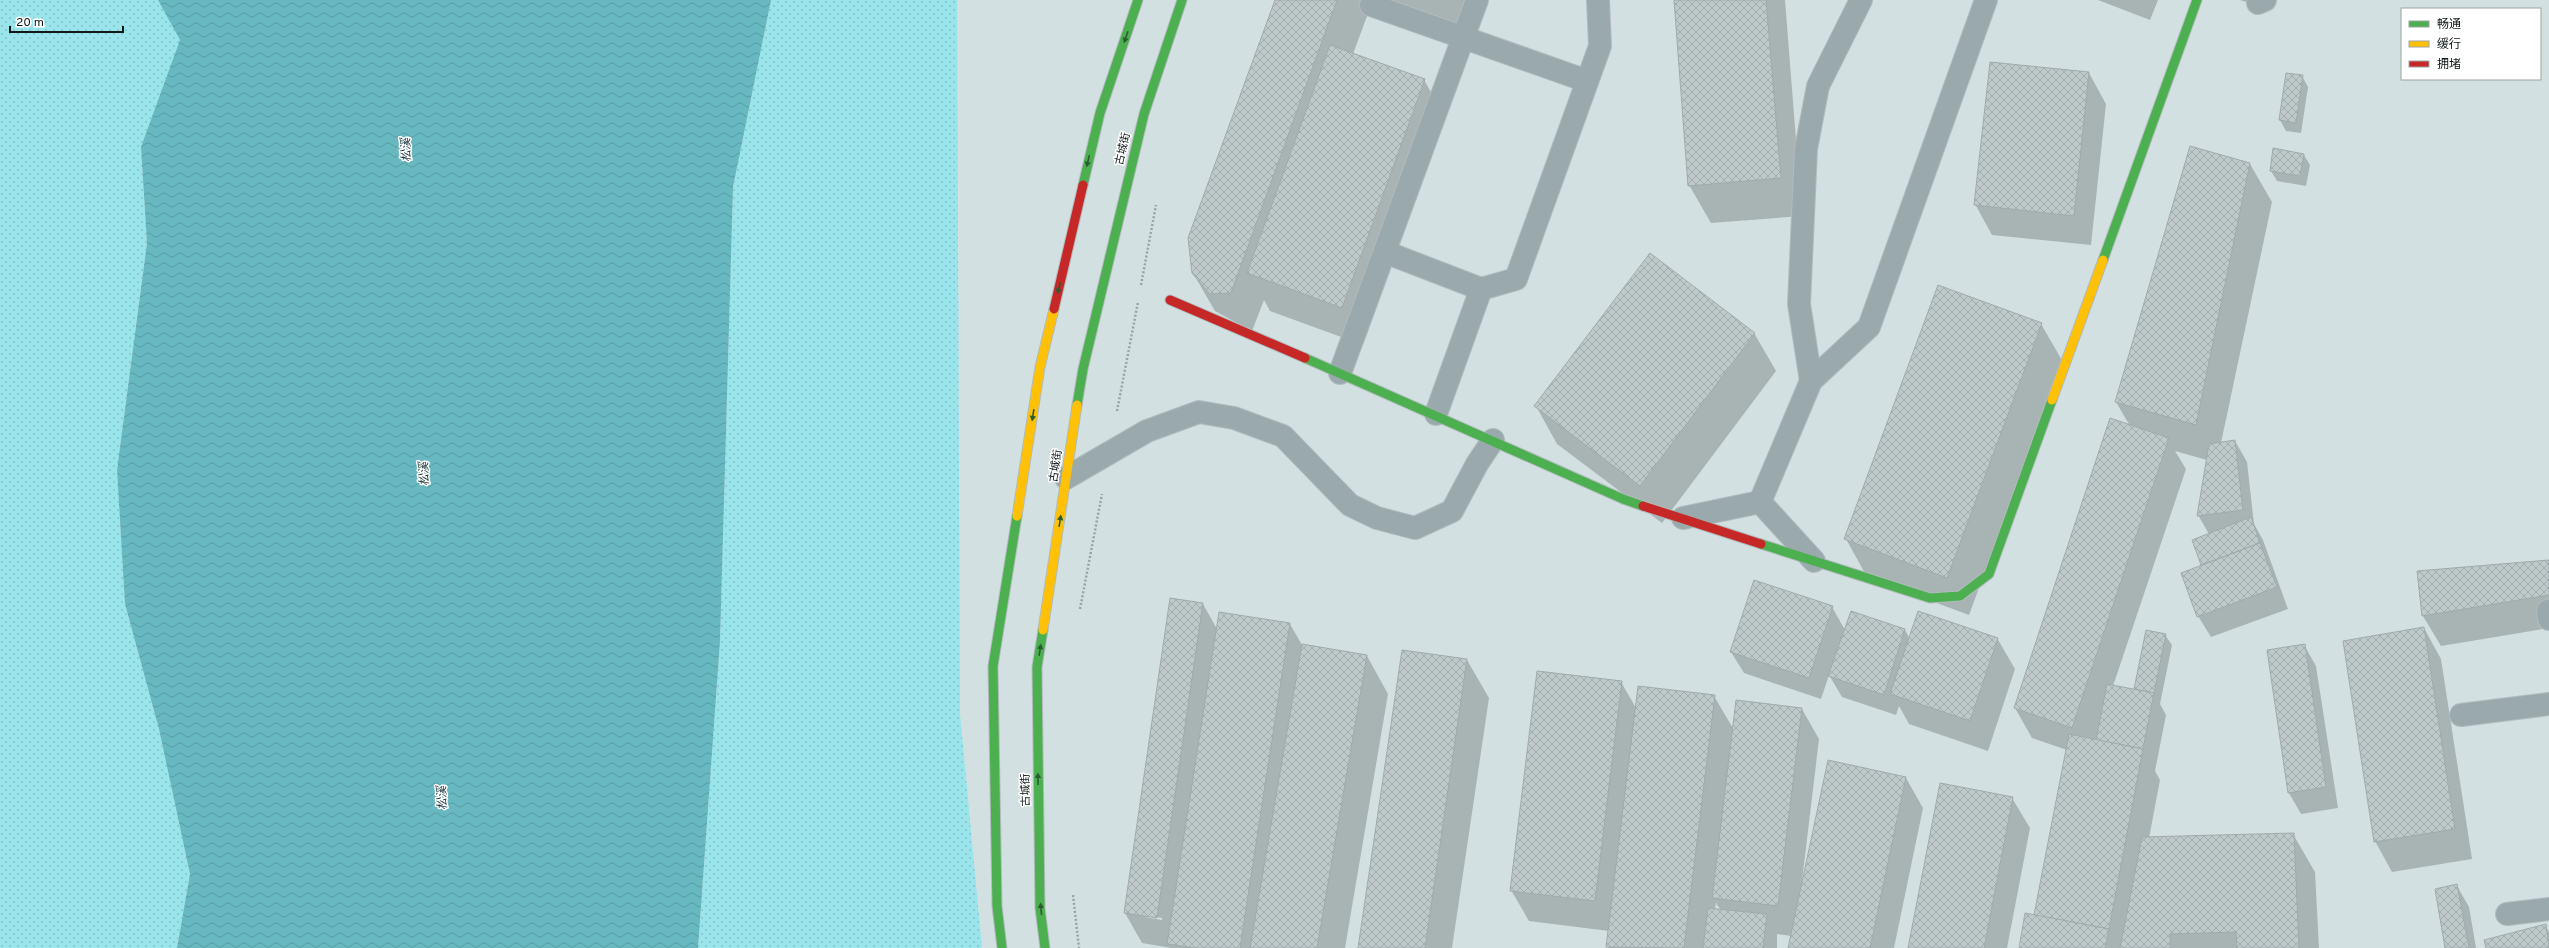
<svg xmlns="http://www.w3.org/2000/svg" width="2549" height="948" font-family="Overpass,'Noto Sans SC',sans-serif">
	<style>
		.grass { fill: url(#grass-dots) }
		.water { fill: url(#water-waves) }
		.shadow { fill: #0003; fill-rule: evenodd }
		.building { fill: url(#building-cross-hatch); stroke: #9faaac }
		.lines { fill: none; stroke-linecap: round; stroke-linejoin: round }
		.street-casing { stroke: #b1bbbc; stroke-width: 24 }
		.fast-casing { stroke: #b1bbbc; stroke-width: 11 }
		.slow-casing { stroke: #b1bbbc; stroke-width: 11 }
		.jam-casing { stroke: #b1bbbc; stroke-width: 11 }
		.path { stroke: #96a4a6; stroke-width: 2.5; stroke-dasharray: 2 2; stroke-linecap: butt }
		.street { stroke: #9aaaac; stroke-width: 22 }
		.fast { stroke: #4caf50; stroke-width: 9 }
		.slow { stroke: #ffc107; stroke-width: 9 }
		.jam { stroke: #c62828; stroke-width: 9 }
		.oneway { fill: #2a5c32 }
		.labels { text-anchor: middle; dominant-baseline: central; stroke-width: 3; stroke-linejoin: round; paint-order: stroke }
		.street-label { font-size: 11px; fill: #0f1819; stroke: #fff }
		.water-label { font-size: 12px; font-style: italic; fill: #253d40; stroke: #fff }
	</style>
	<defs>
		<pattern id="grass-dots" width="8" height="8" patternUnits="userSpaceOnUse"><rect width="8" height="8" fill="#9ae4ec"/><path d="M2 2h.1M6 6h.1" fill="none" stroke="#84c3ca" stroke-width="1.8" stroke-linecap="round"/></pattern>
		<pattern id="water-waves" width="16" height="10" patternUnits="userSpaceOnUse"><rect width="16" height="10" fill="#67b8c0"/><path d="M0 5q4-4 8 0t8 0" fill="none" stroke="#589da4"/></pattern>
		<pattern id="building-cross-hatch" width="8" height="8" patternUnits="userSpaceOnUse"><rect width="8" height="8" fill="#bec9ca"/><path d="M0 0l8 8M0 8l8-8" fill="none" stroke="#a2acad"/></pattern>
	</defs>
	<rect width="100%" height="100%" fill="#d2e0e2"/>
	<g class="grass">
		<polygon points="0,0 158,0 181,40 141,147 147,243 117,470 125,604 159,729 190,874 177,948 0,948"/>
		<polygon points="771,0 957,0 960,714 982,948 698,948 720,641 733,187"/>
	</g>
	<polygon class="water" points="158,0 771,0 733,187 720,641 698,948 177,948 190,874 159,729 125,604 117,470 147,243 141,147 180,40"/>
	<g class="shadow">
		<polygon points="1276,0 1373,0 1353,54 1424,80 1446,118 1363,345 1270,311 1264,300 1252,331 1215,311 1193,273"/>
		<polygon points="1385,0 1482,0 1470,31"/>
		<polygon points="1675,0 1785,0 1802,216 1711,223 1689,185"/>
		<polygon points="2098,0 2158,0 2150,20"/>
		<polygon points="2240,0 2253,0 2252,4"/>
		<polygon points="2089,73 2106,104 2091,245 1992,235 1975,204"/>
		<polygon points="2287,74 2302,76 2308,87 2301,133 2286,131 2280,120"/>
		<polygon points="2304,155 2310,165 2306,186 2277,181 2271,171"/>
		<polygon points="2250,164 2272,202 2221,443 2235,441 2247,462 2254,524 2263,540 2288,609 2211,637 2198,616 2202,566 2193,540 2209,534 2198,515 2207,460 2175,451 2186,469 2113,686 2137,691 2135,689 2165,635 2172,645 2160,704 2166,715 2155,771 2160,780 2149,838 2293,834 2315,872 2319,948 2020,948 2035,916 2067,750 2032,738 2015,708 2130,426 2116,402"/>
		<polygon points="2041,324 2063,362 1969,615 1867,577 1846,539"/>
		<polygon points="1754,333 1776,371 1662,523 1557,444 1536,406"/>
		<polygon points="2549,561 2549,628 2441,646 2423,616 2418,572"/>
		<path d="M1203,604L1217,629L1220,613L1290,624L1302,645L1367,656L1388,694L1345,948H1171L1142,943L1125,913ZM1145,915L1162,918V920L1145,917Z"/>
		<polygon points="1832,607 1845,630 1851,613 1905,630 1910,639 1997,638 2015,669 1988,751 1909,724 1899,706 1896,715 1842,697 1829,675 1821,699 1744,673 1731,652"/>
		<polygon points="2424,628 2441,659 2472,859 2392,872 2375,841"/>
		<polygon points="2304,645 2316,666 2338,808 2301,814 2289,793"/>
		<polygon points="1467,660 1489,698 1452,948 1359,948"/>
		<path d="M1621,682L1636,708L1714,696L1734,730L1802,709L1819,739L1802,881L1906,778L1923,808L1894,948H1789L1792,936L1777,934V948H1608L1609,931L1529,921L1511,890ZM1716,902L1717,905L1721,910H1715Z"/>
		<polygon points="2012,798 2030,828 2007,948 1909,948"/>
		<polygon points="2457,886 2469,907 2476,948 2446,948"/>
		<polygon points="2545,926 2549,932 2549,948 2487,948"/>
	</g>
	<g class="building">
		<polygon points="1275,0 1337,0 1231,293 1210,294 1192,273 1188,238"/>
		<polygon points="1674,0 1766,0 1781,178 1688,186"/>
		<polygon points="1330,45 1425,79 1342,308 1247,273"/>
		<polygon points="1990,62 2089,72 2074,216 1974,205"/>
		<polygon points="2286,73 2303,75 2296,123 2279,120"/>
		<polygon points="2190,146 2250,163 2196,425 2115,402"/>
		<polygon points="2273,148 2304,154 2300,176 2270,171"/>
		<polygon points="1650,253 1755,333 1640,486 1534,406"/>
		<polygon points="1938,285 2042,323 1947,578 1844,539"/>
		<polygon points="2110,418 2169,438 2072,728 2014,708"/>
		<polygon points="2235,440 2243,510 2197,516 2209,444"/>
		<polygon points="2251,517 2260,543 2201,565 2192,540"/>
		<polygon points="2260,543 2277,587 2197,617 2181,573"/>
		<polygon points="2549,560 2549,595 2422,616 2417,571"/>
		<polygon points="1754,580 1833,606 1809,678 1730,652"/>
		<polygon points="1170,598 1203,603 1157,918 1124,913"/>
		<polygon points="1851,611 1905,629 1884,695 1828,676"/>
		<polygon points="1918,611 1998,638 1970,721 1890,694"/>
		<polygon points="1219,612 1290,623 1240,948 1195,948 1167,944"/>
		<polygon points="2424,627 2455,829 2374,842 2343,641"/>
		<polygon points="2146,630 2166,634 2154,693 2134,689"/>
		<polygon points="1302,644 1367,655 1317,948 1250,948"/>
		<polygon points="2305,644 2326,787 2288,793 2267,650"/>
		<polygon points="1402,650 1467,659 1425,948 1358,948"/>
		<polygon points="1537,671 1622,681 1595,901 1510,891"/>
		<polygon points="2107,684 2154,693 2143,749 2096,740"/>
		<polygon points="1638,686 1715,695 1684,948 1606,947"/>
		<polygon points="1736,700 1802,708 1778,906 1712,898"/>
		<polygon points="2069,734 2143,749 2109,929 2034,915"/>
		<polygon points="1828,760 1906,777 1870,948 1788,948"/>
		<polygon points="1940,783 2013,797 1984,948 1908,948"/>
		<polygon points="2294,833 2299,948 2237,948 2236,932 2170,934 2170,948 2120,948 2142,837"/>
		<polygon points="2457,884 2469,948 2445,948 2435,889"/>
		<polygon points="1708,908 1767,914 1763,948 1703,948"/>
		<polygon points="2025,913 2109,929 2105,948 2019,948"/>
		<polygon points="2546,924 2549,948 2486,948 2484,940"/>
	</g>
	<g class="lines">
		<g class="street-casing">
			<g id="street">
				<polyline points="2258,3 2265,0"/>
				<polyline points="1371,5 1587,81"/>
				<polyline points="1385,252 1481,289"/>
				<polyline points="1340,373 1477,0"/>
				<polyline points="1811,381 1799,304 1806,149 1818,86 1861,0"/>
				<polyline points="1436,414 1481,289 1516,279 1600,46 1598,0"/>
				<polyline points="1066,478 1147,431 1199,412 1234,418 1283,436 1350,505 1377,518 1415,528 1452,511 1477,464 1493,440"/>
				<polyline points="1760,502 1811,381 1869,327 1986,0"/>
				<polyline points="1760,502 1814,561"/>
				<polyline points="1683,518 1760,502"/>
				<polyline points="2548,611 2549,619"/>
				<polyline points="2461,715 2549,704"/>
				<polyline points="2507,914 2549,909"/>
			</g>
		</g>
		<g class="fast-casing">
			<g id="fast">
				<polyline points="1083,185 1100,113 1138,0"/>
				<polyline points="2103,260 2197,0"/>
				<polyline points="1305,358 1623,499 1643,506"/>
				<polyline points="1077,405 1083,369 1144,114 1182,0"/>
				<polyline points="1761,544 1930,598 1960,596 1989,574 2052,400"/>
				<polyline points="1043,630 1037,667 1040,908 1045,948"/>
				<polyline points="1002,948 997,906 993,666 1017,516"/>
			</g>
		</g>
		<g class="slow-casing">
			<g id="slow">
				<polyline points="2052,400 2103,260"/>
				<polyline points="1017,516 1040,367 1054,309"/>
				<polyline points="1043,630 1077,405"/>
			</g>
		</g>
		<g class="jam-casing">
			<g id="jam">
				<polyline points="1170,300 1305,358"/>
				<polyline points="1054,309 1083,185"/>
				<polyline points="1643,506 1761,544"/>
			</g>
		</g>
		<g class="path">
			<polyline points="1141,285 1156,205"/>
			<polyline points="1117,411 1138,302"/>
			<polyline points="1080,609 1102,494"/>
			<polyline points="1073,895 1079,948"/>
		</g>
		<use href="#street" class="street"/>
		<use href="#fast" class="fast"/>
		<use href="#slow" class="slow"/>
		<use href="#jam" class="jam"/>
	</g>
	<defs><path id="oneway-solid" d="M-6-.8H1V-3.2L6.5 0L1 3.2V.8H-6Z"/></defs>
	<g class="oneway">
		<use href="#oneway-solid" transform="translate(1126 37) rotate(109)"/>
		<use href="#oneway-solid" transform="translate(1088 161) rotate(103)"/>
		<use href="#oneway-solid" transform="translate(1059 288) rotate(103)"/>
		<use href="#oneway-solid" transform="translate(1033 415) rotate(99)"/>
		<use href="#oneway-solid" transform="translate(1060 521) rotate(-81)"/>
		<use href="#oneway-solid" transform="translate(1040 650) rotate(-81)"/>
		<use href="#oneway-solid" transform="translate(1038 779) rotate(-91)"/>
		<use href="#oneway-solid" transform="translate(1041 909) rotate(-95)"/>
	</g>
	<g class="labels">
		<g class="street-label">
			<text transform="translate(1123 149) rotate(-77)">古城街</text>
			<text transform="translate(1056 466) rotate(-81)">古城街</text>
			<text transform="translate(1026 790) rotate(-91)">古城街</text>
		</g>
		<g class="water-label">
			<text transform="translate(407 150) rotate(-93)">松溪</text>
			<text transform="translate(425 474) rotate(-93)">松溪</text>
			<text transform="translate(443 798) rotate(-93)">松溪</text>
		</g>
	</g>
	<rect x="2401" y="8" width="140" height="72" fill="#ffffff" stroke="#9fa3a3"/>
	<rect x="2409" y="21" width="20" height="6" fill="#4caf50" stroke="#9fa3a3"/>
	<text x="2437" y="28" font-size="12" fill="#0f1819">畅通</text>
	<rect x="2409" y="41" width="20" height="6" fill="#ffc107" stroke="#9fa3a3"/>
	<text x="2437" y="48" font-size="12" fill="#0f1819">缓行</text>
	<rect x="2409" y="61" width="20" height="6" fill="#c62828" stroke="#9fa3a3"/>
	<text x="2437" y="68" font-size="12" fill="#0f1819">拥堵</text>
	<path d="M10 26v6h113v-6" fill="none" stroke="#0f1819" stroke-width="2"/>
	<text x="16" y="26" font-size="12" fill="#0f1819" stroke="#ffffff" stroke-width="3" paint-order="stroke">20 m</text>
</svg>
